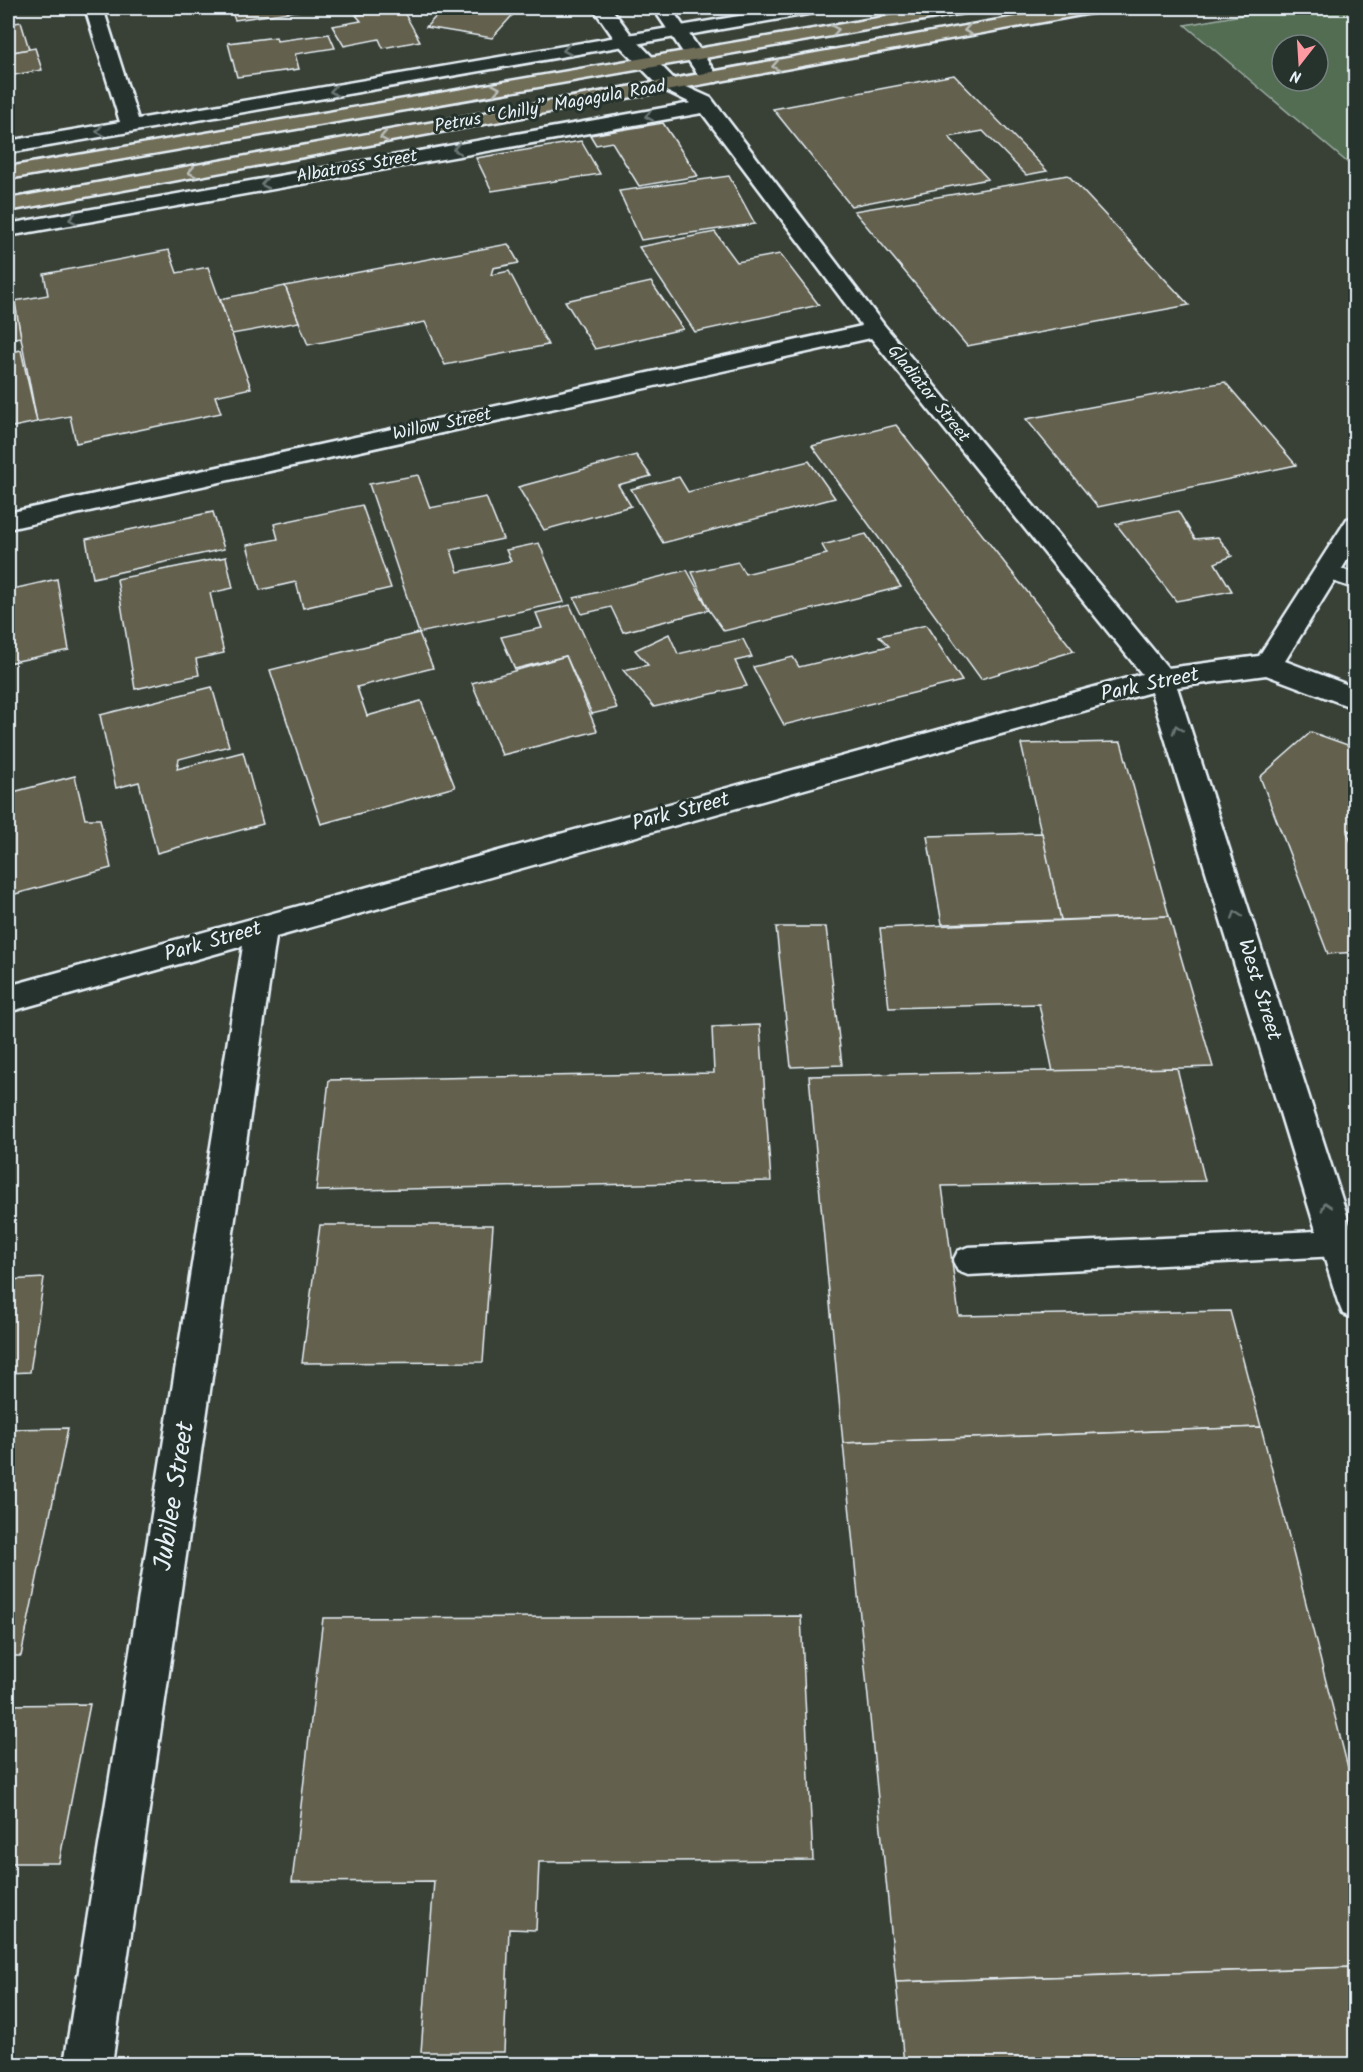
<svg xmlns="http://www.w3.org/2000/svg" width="1363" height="2072" font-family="Kalam,sans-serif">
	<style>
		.green { fill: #536d53; stroke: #9eafa6; stroke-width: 1.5; fill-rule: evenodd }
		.building { fill: #64614e; stroke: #e8f1f8; stroke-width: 1.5 }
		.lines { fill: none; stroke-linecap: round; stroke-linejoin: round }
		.lane-casing { stroke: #e8f1f8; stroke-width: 5 }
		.street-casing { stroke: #e8f1f8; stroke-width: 5 }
		.secondary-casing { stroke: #e8f1f8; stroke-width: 5 }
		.primary-casing { stroke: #e8f1f8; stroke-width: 5 }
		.lane { fill: #26332d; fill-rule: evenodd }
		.street { fill: #26332d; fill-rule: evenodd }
		.secondary { fill: #26332d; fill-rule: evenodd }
		.primary { fill: #716e59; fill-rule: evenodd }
		.oneway { stroke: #b8bdb8 }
		.oneway2 { stroke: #6a7674 }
		.labels { text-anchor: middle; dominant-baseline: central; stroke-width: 6; stroke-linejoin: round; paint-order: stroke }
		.far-street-label { font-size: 18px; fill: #e8f1f8; stroke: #26332d }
		.street-label { font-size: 21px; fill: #e8f1f8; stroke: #26332d }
		.near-street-label { font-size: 26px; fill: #e8f1f8; stroke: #26332d }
	</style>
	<rect width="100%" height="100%" fill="#394137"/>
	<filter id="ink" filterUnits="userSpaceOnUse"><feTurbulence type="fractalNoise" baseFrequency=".0167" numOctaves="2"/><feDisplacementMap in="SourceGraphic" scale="12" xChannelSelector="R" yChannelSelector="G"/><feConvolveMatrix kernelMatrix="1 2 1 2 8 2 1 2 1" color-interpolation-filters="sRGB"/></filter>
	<g filter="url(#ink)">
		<path class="green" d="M1280,8H1355V169L1185,25ZM1282,45H1318V81H1282Z"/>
		<g class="building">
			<polygon points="230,8 302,8 303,10 235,20"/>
			<polygon points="444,8 475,10 479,8 519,8 492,38 426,27"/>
			<polygon points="402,9 420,41 383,48 379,39 344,46 332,26 361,21 356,15"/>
			<polygon points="21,22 29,49 8,53 8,24"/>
			<polygon points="329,34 335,48 295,54 299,69 237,77 228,43 276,37 277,41"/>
			<polygon points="35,48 42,70 8,76 8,53"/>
			<polygon points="954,75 1047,171 1026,175 983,131 949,137 988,179 851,206 773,109"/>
			<polygon points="663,123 698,176 639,186 612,142 596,145 590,135"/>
			<polygon points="581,141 600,174 492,191 476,158"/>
			<polygon points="1068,175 1189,305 967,346 854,211"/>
			<polygon points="729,176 755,224 641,240 619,191"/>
			<polygon points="715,232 737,262 780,254 819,305 695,332 639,247"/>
			<polygon points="508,244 519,263 493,268 491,275 509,271 548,345 445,365 425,322 308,345 285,286"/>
			<polygon points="169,250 177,273 208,267 251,388 215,396 221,413 76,443 70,416 37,422 14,301 48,295 44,274"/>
			<polygon points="8,262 21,337 8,339"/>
			<polygon points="651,282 683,329 595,349 565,301"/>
			<polygon points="285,286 299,322 232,334 220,299"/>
			<polygon points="21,350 37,422 8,428 8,353"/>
			<polygon points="1225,382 1296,465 1098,507 1026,419"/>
			<polygon points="896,425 1074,651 981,679 812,446"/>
			<polygon points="636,455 651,476 618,485 631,506 544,530 518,487"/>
			<polygon points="809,461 835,498 663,543 631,489 679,477 688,492"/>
			<polygon points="418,475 430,508 486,497 503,539 451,550 458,572 511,561 506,550 539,543 564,602 419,633 369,484"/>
			<polygon points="362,505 391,588 303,608 296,582 260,590 247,545 278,539 274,524"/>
			<polygon points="1178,511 1195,539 1218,537 1232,556 1215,563 1232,591 1176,601 1116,524"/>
			<polygon points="213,512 224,549 93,578 86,539"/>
			<polygon points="866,534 901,587 724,631 709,610 692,572 738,562 745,574 827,554 822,545"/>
			<polygon points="226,557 233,588 210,593 224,653 196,659 199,675 135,689 117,579"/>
			<polygon points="687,570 709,610 623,632 611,607 582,614 574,598"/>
			<polygon points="57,579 69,650 8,663 8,590"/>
			<polygon points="570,605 617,708 592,714 566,656 515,669 501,637 542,628 536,613"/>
			<polygon points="926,625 962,681 784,725 753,667 793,657 799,667 889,646 879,636"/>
			<polygon points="419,633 433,668 357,687 367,716 421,701 455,787 321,824 270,670"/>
			<polygon points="669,634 678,654 743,639 752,657 735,661 747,686 654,707 623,670 648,665 635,650"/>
			<polygon points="566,656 597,731 502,755 472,683"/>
			<polygon points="212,687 229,746 179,759 177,769 243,752 263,824 157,853 139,782 116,788 100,715"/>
			<polygon points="1311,732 1356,748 1356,829 1347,832 1356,854 1356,952 1328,954 1260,777"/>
			<polygon points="1121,742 1169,916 1061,920 1021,744"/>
			<polygon points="8,762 13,792 75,776 85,819 100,819 111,868 8,896"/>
			<polygon points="1042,833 1061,920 942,924 927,836"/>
			<polygon points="1169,916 1213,1067 1053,1072 1039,1004 889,1008 880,928"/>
			<polygon points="776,927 826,927 842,1065 791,1067"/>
			<polygon points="760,1025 771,1181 316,1191 329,1080 714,1073 712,1027"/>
			<polygon points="1177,1068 1205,1181 942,1186 959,1316 1230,1311 1261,1427 843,1443 809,1076"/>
			<polygon points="320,1225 493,1225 483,1362 302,1363"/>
			<polygon points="44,1278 30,1372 8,1373 8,1280"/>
			<polygon points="1261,1427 1356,1799 1356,1967 896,1982 843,1443"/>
			<polygon points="68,1428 21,1656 8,1656 8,1429"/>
			<polygon points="801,1616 813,1860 539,1862 536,1930 509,1929 504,2052 421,2052 434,1881 292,1882 323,1618"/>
			<polygon points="90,1704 59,1863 8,1863 8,1705"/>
			<polygon points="1356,1967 1356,2064 904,2064 896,1982"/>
		</g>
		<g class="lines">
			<g class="lane-casing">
				<g id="lane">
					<polygon points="1326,564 1356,574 1356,589 1318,576 1315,571 1318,566"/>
					<polygon points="1338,1230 1348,1233 1353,1243 1348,1253 1338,1256 968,1275 958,1271 953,1261 958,1251 968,1247"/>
				</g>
			</g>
			<g class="street-casing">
				<g id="street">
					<polygon points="85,8 103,8 138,119 786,8 823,8 820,12 814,13 8,153 8,141 120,122"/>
					<polygon points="669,79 711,98 884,325 1168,668 1259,656 1347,519 1356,517 1356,546 1285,661 1356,688 1356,709 1266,675 1177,687 1356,1243 1356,1319 1343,1314 1338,1302 1151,692 276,937 112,2064 64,2064 243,946 8,1012 8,986 1142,674 871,338 8,529 8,513 862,326 702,113 8,236 8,224 691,103 662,89 659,85 662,81"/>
				</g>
			</g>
			<g class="secondary-casing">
				<g id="secondary">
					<polygon points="593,8 611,8 632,36 676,81 679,85 676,89 662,89 618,44"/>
					<polygon points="653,8 671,8 719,78 717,82 703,82"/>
				</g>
			</g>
			<g class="primary-casing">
				<g id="primary">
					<polygon points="936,8 973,8 970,12 964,13 8,179 8,167"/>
					<polygon points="1065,8 1101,8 1098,12 1092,13 8,211 8,199"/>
				</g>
			</g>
			<use href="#lane" class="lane"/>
			<use href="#street" class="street"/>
			<use href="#secondary" class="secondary"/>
			<use href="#primary" class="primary"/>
		</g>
		<defs><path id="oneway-chevron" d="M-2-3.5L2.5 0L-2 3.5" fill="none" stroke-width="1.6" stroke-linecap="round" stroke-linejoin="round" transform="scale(1.5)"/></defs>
		<g class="oneway">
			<use href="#oneway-chevron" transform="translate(835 30) rotate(-10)"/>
			<use href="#oneway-chevron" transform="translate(968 30) rotate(170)"/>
			<use href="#oneway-chevron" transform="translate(776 66) rotate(170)"/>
			<use href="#oneway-chevron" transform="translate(496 89) rotate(-10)"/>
			<use href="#oneway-chevron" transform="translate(384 137) rotate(170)"/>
			<use href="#oneway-chevron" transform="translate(192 172) rotate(170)"/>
		</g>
		<g class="oneway2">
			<use href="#oneway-chevron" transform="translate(567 50) rotate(170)"/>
			<use href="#oneway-chevron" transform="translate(334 91) rotate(170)"/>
			<use href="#oneway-chevron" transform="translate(649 116) rotate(170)"/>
			<use href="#oneway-chevron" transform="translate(100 131) rotate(170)"/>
			<use href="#oneway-chevron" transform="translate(457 149) rotate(170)"/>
			<use href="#oneway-chevron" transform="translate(265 184) rotate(170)"/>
			<use href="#oneway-chevron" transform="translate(73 219) rotate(170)"/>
			<use href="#oneway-chevron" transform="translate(1177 729) rotate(-108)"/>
			<use href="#oneway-chevron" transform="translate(1236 915) rotate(-108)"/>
			<use href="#oneway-chevron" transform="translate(1326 1206) rotate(-107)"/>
		</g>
	</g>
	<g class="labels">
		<g class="far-street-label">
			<text transform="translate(550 107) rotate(-10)">Petrus “Chilly” Magagula Road</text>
			<text transform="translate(357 167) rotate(-10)">Albatross Street</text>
			<text transform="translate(928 394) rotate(51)">Gladiator Street</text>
			<text transform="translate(442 425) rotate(-12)">Willow Street</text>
		</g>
		<g class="street-label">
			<text transform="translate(1150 685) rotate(-12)">Park Street</text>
			<text transform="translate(681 812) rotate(-15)">Park Street</text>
			<text transform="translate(213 942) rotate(-16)">Park Street</text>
			<text transform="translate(1259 990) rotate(73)">West Street</text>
		</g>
		<g class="near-street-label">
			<text transform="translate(175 1496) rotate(-81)">Jubilee Street</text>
		</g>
	</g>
	<rect width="1363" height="2072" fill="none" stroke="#26332d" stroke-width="30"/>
	<rect x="15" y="15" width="1333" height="2042" fill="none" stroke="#e8f1f8" stroke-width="2" filter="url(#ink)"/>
	<g transform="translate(1300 63) rotate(197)"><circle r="28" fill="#26332d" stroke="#747f7e" stroke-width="1.5"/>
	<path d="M0-4.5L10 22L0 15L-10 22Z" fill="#ff9aa2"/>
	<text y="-9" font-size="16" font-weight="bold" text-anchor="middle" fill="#e8f1f8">N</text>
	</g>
</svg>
